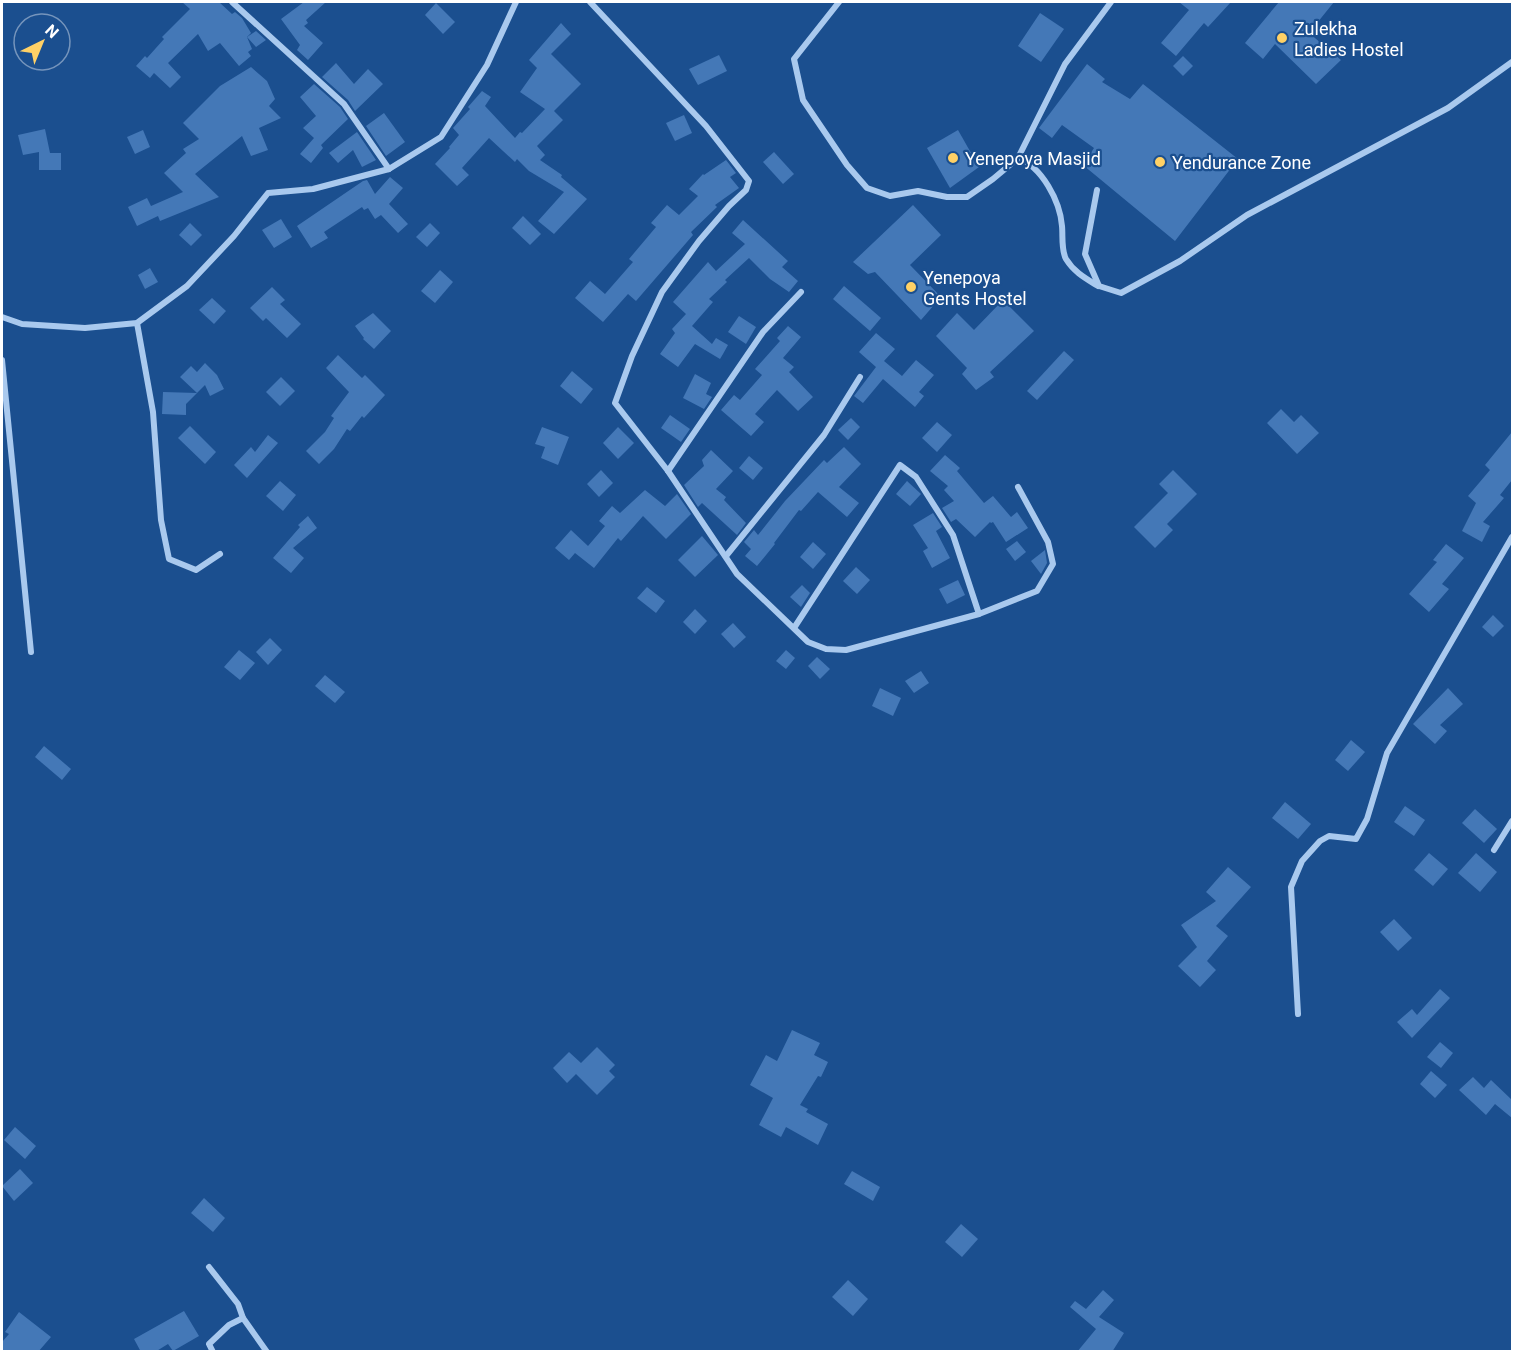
<svg xmlns="http://www.w3.org/2000/svg" width="1514" height="1353" font-family="Roboto,sans-serif">
	<style>
		.building { fill: #4478b7 }
		.lines { fill: none; stroke-linecap: round; stroke-linejoin: round }
		.minor { stroke: #a9c9ee; stroke-width: 6 }
		.poi-dot { fill: #ffd166; stroke: #1b4f8f; stroke-width: 2 }
		.labels { text-anchor: middle; dominant-baseline: central; stroke-width: 4.5; stroke-linejoin: round; paint-order: stroke }
		.poi-label { font-size: 18px; fill: #fff; stroke: #1b4f8f; text-anchor: start }
	</style>
	<rect width="100%" height="100%" fill="#1b4f8f"/>
	<g class="building">
		<polygon points="182,2 219,2 232,14 235,12 242,18 251,33 247,37 256,31 266,40 256,47 247,37 252,49 248,52 251,56 239,66 220,43 208,51 198,34 168,63 181,77 170,88 154,73 150,78 136,66 145,56 147,58 164,39 162,37 190,9"/>
		<polygon points="304,2 326,2 306,20 308,23 304,26 323,43 308,60 297,50 300,45 281,19"/>
		<polygon points="1179,2 1231,2 1208,27 1204,23 1176,56 1161,43 1189,10"/>
		<polygon points="1279,2 1334,2 1309,33 1341,60 1316,84 1275,44 1263,59 1245,43"/>
		<polygon points="436,3 455,22 443,34 425,15"/>
		<polygon points="1040,13 1064,29 1041,62 1018,46"/>
		<polygon points="561,23 571,34 551,54 581,84 554,111 563,120 537,146 545,155 540,160 562,175 561,177 587,199 554,234 538,221 564,192 529,171 517,159 515,162 489,138 462,168 469,175 457,186 435,164 450,148 449,147 459,135 453,128 470,109 468,107 482,91 491,97 485,106 515,138 520,132 522,133 545,109 520,92 537,68 529,60"/>
		<polygon points="719,55 727,71 698,85 689,69"/>
		<polygon points="1183,56 1193,66 1183,76 1173,66"/>
		<polygon points="336,63 354,84 368,69 383,84 355,111 348,100 322,77"/>
		<polygon points="1087,64 1105,79 1102,82 1130,99 1143,84 1238,159 1175,241 1083,165 1094,148 1062,125 1052,138 1039,128"/>
		<polygon points="251,67 267,81 275,99 269,106 281,118 259,128 268,150 251,156 242,136 195,174 219,197 160,221 158,216 137,226 128,207 147,198 151,206 183,192 164,173 186,153 183,149 199,139 183,123 220,86"/>
		<polygon points="314,84 340,107 348,119 321,145 323,148 311,163 300,154 314,138 303,128 316,116 300,97"/>
		<polygon points="384,113 405,142 386,156 366,126"/>
		<polygon points="684,115 692,133 675,141 666,123"/>
		<polygon points="45,129 50,153 61,153 61,170 39,170 39,152 23,155 18,135"/>
		<polygon points="143,130 150,147 135,154 127,137"/>
		<polygon points="958,130 979,167 950,188 927,148"/>
		<polygon points="357,132 376,160 362,167 353,150 338,163 329,153"/>
		<polygon points="774,152 794,174 783,184 763,162"/>
		<polygon points="726,160 736,173 730,177 739,188 715,205 717,207 691,232 693,235 636,301 628,294 603,322 575,298 590,281 605,294 633,262 629,259 656,227 651,223 667,205 679,215 698,196 689,189 703,174 704,175"/>
		<polygon points="390,177 403,188 389,204 408,224 398,233 381,215 375,219 368,208 364,210 362,207 324,232 328,238 311,248 297,226 363,181 367,180 375,194"/>
		<polygon points="913,205 941,235 910,265 941,297 921,320 875,272 868,274 853,262"/>
		<polygon points="523,216 541,234 530,245 512,228"/>
		<polygon points="281,219 292,237 274,248 262,230"/>
		<polygon points="743,220 788,261 782,267 798,281 789,292 770,279 749,258 725,280 727,282 709,299 713,302 692,326 712,344 716,338 728,345 723,354 720,359 695,344 678,367 660,354 675,333 672,329 686,314 673,302 708,262 716,271 745,244 732,233"/>
		<polygon points="190,223 202,235 191,246 179,235"/>
		<polygon points="430,223 440,233 427,247 416,237"/>
		<polygon points="150,268 158,282 145,289 138,275"/>
		<polygon points="440,270 453,282 435,303 421,291"/>
		<polygon points="844,286 881,318 870,331 833,299"/>
		<polygon points="272,287 285,300 280,304 301,324 287,338 266,318 263,321 250,308"/>
		<polygon points="212,298 226,311 214,324 199,310"/>
		<polygon points="1003,300 1034,331 990,372 994,377 976,390 962,374 967,368 936,336 957,313 974,330"/>
		<polygon points="373,313 391,331 374,349 363,339 364,338 355,326"/>
		<polygon points="739,316 756,327 746,344 728,332"/>
		<polygon points="788,326 801,337 783,358 794,367 789,372 813,397 798,411 777,390 755,414 764,422 751,436 721,410 734,395 740,400 762,375 755,369 780,341 777,338"/>
		<polygon points="876,333 895,349 884,361 902,376 916,360 934,375 919,392 924,396 915,407 883,379 863,403 854,396 876,367 859,352"/>
		<polygon points="1064,351 1074,360 1037,400 1027,391"/>
		<polygon points="338,355 362,378 365,375 385,395 364,418 362,416 350,431 347,429 334,449 319,464 306,451 325,432 334,418 331,416 349,392 326,368"/>
		<polygon points="205,363 217,375 224,389 210,396 205,385 197,393 180,377 191,366 197,372"/>
		<polygon points="572,371 593,389 581,404 560,386"/>
		<polygon points="695,374 711,383 706,394 712,397 704,409 683,398"/>
		<polygon points="281,377 295,391 280,406 266,392"/>
		<polygon points="163,392 197,393 186,404 186,415 162,414"/>
		<polygon points="1281,409 1294,422 1301,415 1319,433 1297,454 1267,423"/>
		<polygon points="670,415 690,429 681,442 661,428"/>
		<polygon points="851,418 860,427 848,440 838,430"/>
		<polygon points="937,422 952,435 937,452 922,438"/>
		<polygon points="190,426 216,452 205,464 178,438"/>
		<polygon points="542,427 569,437 558,465 541,458 545,447 535,444"/>
		<polygon points="618,427 634,443 618,459 603,443"/>
		<polygon points="1512,432 1512,480 1500,495 1504,498 1483,522 1490,526 1482,542 1462,531 1476,503 1468,496 1490,470 1485,465"/>
		<polygon points="268,435 278,443 247,478 234,465 251,447 255,452"/>
		<polygon points="844,447 861,464 839,487 859,503 847,517 818,492 801,511 799,510 774,543 775,544 757,566 745,556 751,549 744,542 754,530 758,535 785,501 824,460 827,463"/>
		<polygon points="711,450 733,471 716,489 726,497 724,500 746,523 737,535 702,503 698,507 684,485 704,466 702,460"/>
		<polygon points="945,455 960,468 957,471 984,503 993,496 1011,517 1017,512 1028,528 1006,542 993,522 991,523 990,522 975,537 956,519 951,522 942,508 954,501 944,490 948,486 930,471"/>
		<polygon points="749,456 763,468 753,480 739,468"/>
		<polygon points="601,470 613,483 599,497 587,484"/>
		<polygon points="1173,470 1197,494 1167,524 1173,530 1155,548 1134,527 1168,493 1159,484"/>
		<polygon points="280,481 296,495 283,511 266,496"/>
		<polygon points="907,481 921,494 910,506 896,494"/>
		<polygon points="645,490 665,506 677,494 691,514 666,539 643,516 621,541 618,538 594,568 575,553 569,560 555,548 571,530 588,546 605,526 599,521 612,506 620,513"/>
		<polygon points="933,513 942,527 936,531 950,558 932,568 923,551 928,548 913,525"/>
		<polygon points="308,516 317,528 293,548 304,558 291,573 273,558 300,527 298,525"/>
		<polygon points="702,536 718,555 695,577 678,560"/>
		<polygon points="1017,541 1026,552 1015,561 1006,549"/>
		<polygon points="813,542 826,554 813,569 800,557"/>
		<polygon points="1446,544 1464,558 1442,584 1449,589 1429,612 1409,594 1437,562 1433,560"/>
		<polygon points="1045,550 1047,563 1041,574 1031,561"/>
		<polygon points="856,567 870,580 857,594 843,581"/>
		<polygon points="958,580 965,595 947,604 939,589"/>
		<polygon points="802,585 810,593 801,607 790,597"/>
		<polygon points="647,587 665,601 656,613 637,598"/>
		<polygon points="695,609 707,621 695,634 683,622"/>
		<polygon points="1493,615 1504,626 1493,637 1482,627"/>
		<polygon points="733,623 746,637 734,648 721,634"/>
		<polygon points="270,638 282,650 268,665 256,652"/>
		<polygon points="239,650 255,663 240,680 224,667"/>
		<polygon points="786,650 795,658 786,669 776,661"/>
		<polygon points="817,657 830,669 820,679 808,666"/>
		<polygon points="921,671 929,683 914,693 905,681"/>
		<polygon points="325,675 345,692 335,703 315,686"/>
		<polygon points="880,688 901,698 893,716 872,706"/>
		<polygon points="1448,688 1463,704 1440,725 1447,731 1435,744 1413,724"/>
		<polygon points="1351,740 1365,752 1348,771 1335,760"/>
		<polygon points="44,746 71,769 62,780 35,757"/>
		<polygon points="1285,802 1311,824 1298,839 1272,818"/>
		<polygon points="1405,806 1425,820 1414,836 1394,822"/>
		<polygon points="1475,809 1497,829 1484,843 1462,823"/>
		<polygon points="1429,853 1448,869 1433,886 1414,870"/>
		<polygon points="1476,853 1497,872 1480,892 1458,873"/>
		<polygon points="1228,867 1251,887 1216,926 1228,936 1207,961 1216,970 1200,987 1178,966 1197,947 1181,925 1216,901 1206,892"/>
		<polygon points="1394,919 1412,938 1398,951 1380,932"/>
		<polygon points="1440,989 1450,998 1412,1038 1397,1022 1412,1009 1417,1015"/>
		<polygon points="792,1030 820,1043 814,1055 828,1062 821,1077 818,1076 800,1105 808,1109 806,1112 828,1124 818,1145 786,1127 781,1137 759,1125 773,1098 750,1085 766,1055 777,1061"/>
		<polygon points="1440,1042 1453,1053 1441,1068 1427,1057"/>
		<polygon points="597,1047 615,1065 609,1071 615,1077 597,1095 576,1074 567,1083 553,1068 569,1052 581,1063"/>
		<polygon points="1431,1071 1447,1085 1435,1098 1420,1084"/>
		<polygon points="1473,1077 1484,1088 1491,1080 1512,1100 1512,1118 1495,1104 1486,1115 1459,1090"/>
		<polygon points="15,1127 36,1146 25,1159 4,1140"/>
		<polygon points="20,1169 33,1183 14,1201 2,1186"/>
		<polygon points="852,1171 880,1187 873,1201 844,1184"/>
		<polygon points="204,1198 225,1218 213,1232 191,1213"/>
		<polygon points="961,1224 978,1239 962,1257 945,1242"/>
		<polygon points="848,1280 868,1299 853,1316 832,1297"/>
		<polygon points="1103,1290 1114,1300 1099,1317 1124,1333 1112,1352 1077,1352 1096,1329 1070,1307 1075,1301 1086,1309"/>
		<polygon points="184,1311 199,1336 173,1351 168,1344 155,1352 141,1352 134,1339"/>
		<polygon points="19,1312 51,1337 38,1352 2,1352 2,1342 9,1334 5,1332"/>
	</g>
	<g class="lines">
		<g class="minor">
			<polyline points="232,2 344,104 389,169"/>
			<polyline points="590,2 706,126 749,181 746,190 729,206 699,241 662,292 632,356 615,403 668,471 737,574 808,642 826,649 846,650 979,614 1037,591 1053,564 1048,542 1018,487"/>
			<path d="M839,2L794,59L803,100L847,165L867,188L890,196L918,191L947,197H967L993,179L1018,158C1042,167 1060,201 1062,226C1063,236 1061,250 1066,259C1074,272 1085,278 1098,286"/>
			<polyline points="1018,158 1065,64 1111,2"/>
			<polyline points="1097,190 1085,254 1099,286 1121,293 1180,261 1247,215 1448,108 1512,62"/>
			<polyline points="2,317 22,324 85,328 137,323 187,286 234,236 268,193 313,189 389,169 441,137 487,65 516,2"/>
			<polyline points="137,323 153,412 161,520 169,559 196,570 220,554"/>
			<polyline points="2,360 31,652"/>
			<polyline points="668,471 763,332 801,292"/>
			<polyline points="726,556 824,435 860,377"/>
			<polyline points="794,628 900,465 916,477 953,535 979,614"/>
			<polyline points="1494,850 1512,821"/>
			<polyline points="1298,1014 1291,887 1302,861 1320,841 1329,836 1356,839 1367,819 1387,753 1512,537"/>
			<polyline points="209,1267 238,1304 243,1318 267,1352"/>
			<polyline points="213,1352 209,1344 229,1325 243,1318"/>
		</g>
	</g>
	<g class="poi-dot">
		<circle cx="1282" cy="38" r="6"/>
		<circle cx="953" cy="158" r="6"/>
		<circle cx="1160" cy="162" r="6"/>
		<circle cx="911" cy="287" r="6"/>
	</g>
	<g class="labels">
		<g class="poi-label">
			<text x="1294" y="28">Zulekha<tspan x="1294" dy="21">Ladies Hostel</tspan></text>
			<text x="965" y="158">Yenepoya Masjid</text>
			<text x="1172" y="162">Yendurance Zone</text>
			<text x="923" y="277">Yenepoya<tspan x="923" dy="21">Gents Hostel</tspan></text>
		</g>
	</g>
	<rect width="1514" height="1353" fill="none" stroke="#ffffff" stroke-width="6"/>
	<g transform="translate(42 42) rotate(43)"><circle r="28" fill="#1b4f8f" stroke="#7695bc" stroke-width="1.5"/>
	<path d="M0-4.5L10 22L0 15L-10 22Z" fill="#ffd166"/>
	<text y="-9" font-size="16" font-weight="bold" text-anchor="middle" fill="#ffffff">N</text>
	</g>
</svg>
